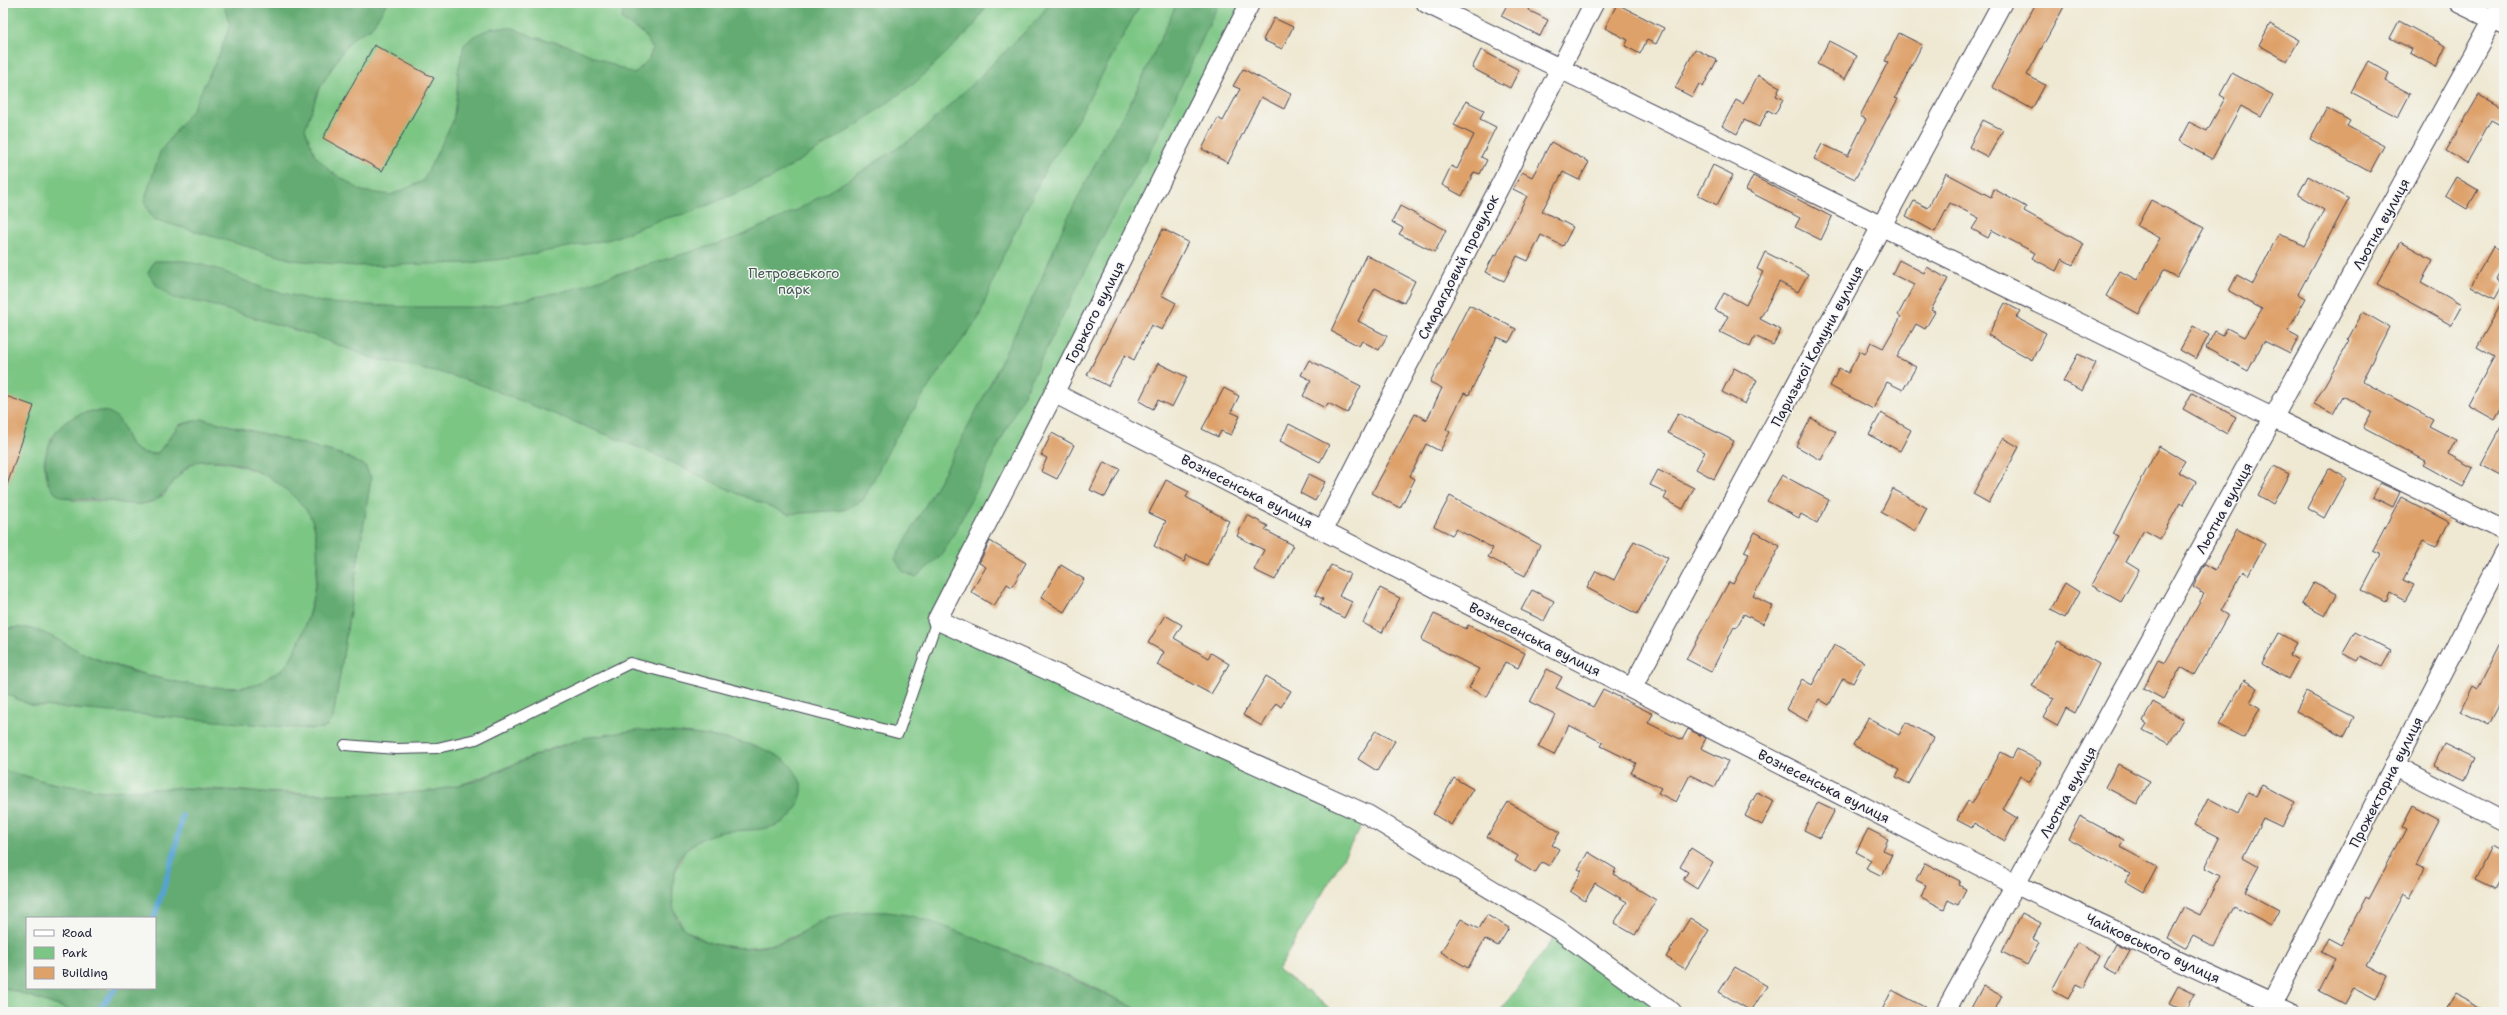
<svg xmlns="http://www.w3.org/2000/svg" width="2507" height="1015" font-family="'Shantell Sans',sans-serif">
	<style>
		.green { fill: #7bc684; stroke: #4e7460 }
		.forest { fill: #64ab72; stroke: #436656; fill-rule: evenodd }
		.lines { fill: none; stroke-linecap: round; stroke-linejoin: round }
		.stream { stroke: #56a3cf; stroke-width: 6 }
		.building { fill: #dea16a }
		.service-casing { stroke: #414052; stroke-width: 12 }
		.minor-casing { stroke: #414052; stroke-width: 21 }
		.service { stroke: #fff; stroke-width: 10 }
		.minor { stroke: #fff; stroke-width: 19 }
		.labels { text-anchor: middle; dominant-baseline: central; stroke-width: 3; stroke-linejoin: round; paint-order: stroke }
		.street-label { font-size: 14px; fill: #22223b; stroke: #f6f6f2 }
		.park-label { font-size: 14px; fill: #415b55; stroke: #f6f6f2 }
	</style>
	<rect width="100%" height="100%" fill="#f6f6f2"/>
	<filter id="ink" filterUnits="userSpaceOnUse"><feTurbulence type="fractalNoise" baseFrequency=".025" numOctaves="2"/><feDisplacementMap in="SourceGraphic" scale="8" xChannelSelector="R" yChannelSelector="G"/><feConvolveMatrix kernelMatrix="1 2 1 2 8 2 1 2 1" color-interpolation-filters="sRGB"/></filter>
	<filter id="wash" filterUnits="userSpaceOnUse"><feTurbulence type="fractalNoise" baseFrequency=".012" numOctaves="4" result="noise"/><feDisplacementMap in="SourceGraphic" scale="16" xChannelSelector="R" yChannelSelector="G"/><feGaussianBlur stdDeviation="0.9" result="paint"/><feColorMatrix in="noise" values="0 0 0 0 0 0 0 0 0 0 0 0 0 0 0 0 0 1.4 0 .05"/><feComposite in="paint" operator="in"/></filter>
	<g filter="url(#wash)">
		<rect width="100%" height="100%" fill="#efe9d3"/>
		<g class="green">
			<path d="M3,3H1250L937,620L1368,815L1278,970L1335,1012H1143L1091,986L1025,958L916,918L887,912L828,917L795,936L770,945L741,948L712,944L684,929L672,906L674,875L685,850L706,836L728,829H758L775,755C693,727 623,721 540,753C504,768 471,785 432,791C405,794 376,794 349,794C296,794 244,791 191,788C162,787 133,792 104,791C69,789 36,779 3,770V692L30,705L325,728L333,718L371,478L365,466L340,454L281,438L202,419L179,425L158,453C116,459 132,413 103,412C99,412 94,411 91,412C77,418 64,429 52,436L44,461L48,484L74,501H111L163,496C173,483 183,467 199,461C202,460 207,461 211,461C243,461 296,484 310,514C328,553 310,635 284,668C281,672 257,685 252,686C183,698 77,651 12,627L3,631Z"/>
			<polygon points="1559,930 1672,1012 1500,1012"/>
			<polygon points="3,987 76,1012 3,1012"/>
		</g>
		<g class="forest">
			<polygon points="223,3 387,3 371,28 354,37 342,52 319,89 305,129 315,155 330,171 362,191 391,195 423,181 453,121 457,92 458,71 464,45 474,36 492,28 513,28 534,37 567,45 634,74 649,59 652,48 644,34 622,20 624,3 988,3 973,27 916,82 857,125 770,179 689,213 662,219 611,239 511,258 469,263 355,266 293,260 153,219 144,202 160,152 192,110 220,53 230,25"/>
			<polygon points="1049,3 1141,3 1069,135 1047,166 1003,256 978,319 937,374 894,440 863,500 844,510 788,514 734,492 650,452 476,383 435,371 375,359 312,335 204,303 173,298 157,286 148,273 154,261 186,261 217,269 265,289 326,303 410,307 487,307 570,290 614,275 736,238 797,210 848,180 915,137 968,88 1039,18"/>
			<polygon points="1177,3 1219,3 1154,144 1099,243 957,528 942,555 916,577 903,572 895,559 945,471 990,384 1037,289 1065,223 1102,151 1133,98"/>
			<path d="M92,411C97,411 103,411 108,412C133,420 118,459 158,453L179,425L202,419L281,438L340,454L365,466L371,478L333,718L325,728L309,729L30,705L3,692V631C31,618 62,644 87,655C128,673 208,694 251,686C258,685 264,680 270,676C275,674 282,671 285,667C301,645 311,613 315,587C319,567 320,527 307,511C282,480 244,457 202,461C181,462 171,492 154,501C137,508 120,502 103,500C81,498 51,506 47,476C45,467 44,460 47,451C55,427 68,416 92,411Z"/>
			<path d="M636,730C675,732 779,736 797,775C800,781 803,785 802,792C799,804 795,815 783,822C761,835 732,826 708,836C702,838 689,845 685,850C670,868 666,915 686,930C717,953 761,952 795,937C807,931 818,920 830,917C848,912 866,911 884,912C914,913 945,927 972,937C1030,960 1087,984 1143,1012H76L3,987V770L51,783L103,791L177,788L291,794H388L432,791L476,781L541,753L584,738ZM27,918H155V988H27Z"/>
		</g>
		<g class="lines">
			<g class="stream">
				<polyline points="154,918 175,851 182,816"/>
				<polyline points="97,1012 116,988"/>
			</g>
		</g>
		<g id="blocks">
			<g class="building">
				<polygon points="1508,3 1531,3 1528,10 1548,20 1540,36 1501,16"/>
				<polygon points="2036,3 2066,3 2027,75 2045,85 2032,109 1992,87"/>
				<polygon points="1617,4 1664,28 1656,44 1647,40 1640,54 1625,46 1628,40 1605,28"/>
				<polygon points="1274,18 1293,27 1282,49 1263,40"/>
				<polygon points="2399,21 2446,46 2436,67 2410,53 2412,49 2390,38"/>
				<polygon points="2270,24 2299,40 2287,61 2259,45"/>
				<polygon points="1899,33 1922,45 1895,98 1898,99 1855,179 1814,159 1822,144 1848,156 1866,119 1860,116 1888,62 1885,61"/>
				<polygon points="1829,41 1857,56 1845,79 1817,64"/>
				<polygon points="374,45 434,78 382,171 323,138"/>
				<polygon points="1695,49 1717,60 1703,87 1699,84 1692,97 1675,88"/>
				<polygon points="1481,50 1519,70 1510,88 1472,68"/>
				<polygon points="2368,61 2389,73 2385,81 2410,94 2398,117 2351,92"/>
				<polygon points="1243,69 1291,94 1284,109 1261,97 1228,163 1202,149 1218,118 1223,121 1240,89 1233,86"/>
				<polygon points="2232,73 2273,95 2261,117 2241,106 2212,159 2179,141 2189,122 2207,131 2225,98 2220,95"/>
				<polygon points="1758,75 1780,87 1776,96 1783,99 1775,114 1768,110 1759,127 1744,120 1737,134 1722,126 1736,100 1743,104"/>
				<polygon points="2479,95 2504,109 2504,127 2491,120 2467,163 2446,151"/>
				<polygon points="1466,101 1484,110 1480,119 1496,127 1481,157 1487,160 1480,174 1474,172 1462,196 1442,185 1451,166 1457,169 1474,135 1454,125"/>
				<polygon points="2327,108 2350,121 2347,126 2384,146 2370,172 2310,139"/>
				<polygon points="1983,120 2003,130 1988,157 1969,147"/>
				<polygon points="1551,142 1589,162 1579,180 1563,172 1542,211 1573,227 1563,246 1541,235 1528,261 1517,256 1504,281 1485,272 1494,255 1496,256 1527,196 1513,189 1522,172 1532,177"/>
				<polygon points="1713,165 1733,175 1717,205 1698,195"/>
				<polygon points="1946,173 1991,197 1994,189 2026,207 2024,211 2084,244 2073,265 2062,259 2056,271 2032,258 2035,253 1992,230 1988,238 1972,229 1979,218 1950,203 1935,232 1906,216 1914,201 1928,208"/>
				<polygon points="1753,176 1832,217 1821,240 1795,227 1800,218 1746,190"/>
				<polygon points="2308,176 2349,199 2298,294 2306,298 2288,331 2299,337 2290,354 2264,341 2248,371 2206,348 2215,331 2223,335 2227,328 2244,337 2262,309 2229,291 2237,275 2253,284 2279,233 2304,246 2324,210 2298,195"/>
				<polygon points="2456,177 2478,190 2467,209 2445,196"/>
				<polygon points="2151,200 2204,228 2177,277 2164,270 2139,314 2106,296 2120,271 2137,280 2160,238 2137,226"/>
				<polygon points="1400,206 1446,230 1435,252 1399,234 1403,228 1392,222"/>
				<polygon points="1163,229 1188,242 1161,295 1176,303 1162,330 1151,325 1134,360 1125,355 1108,386 1087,375"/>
				<polygon points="2401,242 2433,260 2421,282 2462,305 2451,325 2377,284"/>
				<polygon points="2493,247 2504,253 2504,264 2496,279 2503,284 2495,299 2471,286"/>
				<polygon points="1765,252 1808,274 1798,292 1779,282 1760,319 1781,330 1773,345 1755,336 1750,347 1720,332 1728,316 1715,310 1724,293 1746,305 1763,272 1757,269"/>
				<polygon points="1366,255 1415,281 1404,303 1375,288 1358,321 1387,336 1379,350 1362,341 1359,346 1331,331"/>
				<polygon points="1899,260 1924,273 1927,267 1948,279 1931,310 1935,312 1925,329 1916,324 1897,357 1916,367 1903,390 1887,382 1873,409 1830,386 1839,368 1848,373 1860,351 1865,354 1871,342 1883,348 1901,317 1898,315 1914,285 1892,274"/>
				<polygon points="2504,299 2504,404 2495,420 2468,405 2494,357 2477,347"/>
				<polygon points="2005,303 2020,311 2016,317 2046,333 2032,360 1988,335"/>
				<polygon points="1469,305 1516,329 1509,342 1497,337 1469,395 1464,393 1446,429 1450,432 1440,451 1426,444 1410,476 1415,479 1400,508 1372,493 1415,414 1427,420 1442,388 1430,382"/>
				<polygon points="2363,312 2389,327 2362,381 2433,419 2429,426 2456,440 2448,454 2473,468 2463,487 2423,465 2426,461 2363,428 2372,412 2343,396 2333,414 2314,404 2350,340 2348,339"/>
				<polygon points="2193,326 2209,335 2196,359 2180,350"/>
				<polygon points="2078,354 2096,363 2082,391 2063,381"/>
				<polygon points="1309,360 1361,386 1347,413 1328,403 1325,408 1303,396 1311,380 1301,375"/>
				<polygon points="1158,363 1187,377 1172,407 1158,400 1153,409 1139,401"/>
				<polygon points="1734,368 1757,380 1745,404 1722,392"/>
				<polygon points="1224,388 1239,396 1231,412 1240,416 1231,435 1221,431 1218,437 1202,429"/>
				<polygon points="2192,393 2236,417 2227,434 2183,409"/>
				<polygon points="3,395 34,406 6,488 3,488"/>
				<polygon points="1678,413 1734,441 1714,479 1696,469 1705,452 1668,433"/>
				<polygon points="1881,413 1911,430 1900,451 1869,435"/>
				<polygon points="1811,418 1836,432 1821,460 1796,446"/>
				<polygon points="2504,423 2504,477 2481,465"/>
				<polygon points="1289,424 1329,445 1320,462 1280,441"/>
				<polygon points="1052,433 1074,445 1057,479 1041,471 1047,458 1041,455"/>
				<polygon points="2003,438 2019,447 1989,503 1973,494"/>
				<polygon points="2159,446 2185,461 2178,472 2196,482 2183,505 2180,503 2160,539 2144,530 2126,562 2139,570 2121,602 2091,585 2118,536 2113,534"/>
				<polygon points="1104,462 1120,469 1105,497 1090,490"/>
				<polygon points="2274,466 2289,474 2273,504 2258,495"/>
				<polygon points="2329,468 2346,478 2324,518 2307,508"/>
				<polygon points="1658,470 1694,488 1683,509 1664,499 1667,493 1650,485"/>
				<polygon points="1309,474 1325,482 1315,501 1300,493"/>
				<polygon points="1782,475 1829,500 1817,523 1801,514 1799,518 1767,501"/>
				<polygon points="1166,480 1189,492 1186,497 1229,521 1207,565 1187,555 1184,562 1154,546 1166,521 1149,513"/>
				<polygon points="2380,483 2400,492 2393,507 2373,497"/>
				<polygon points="1893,489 1927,508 1915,531 1881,512"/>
				<polygon points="1450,496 1540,545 1525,576 1488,557 1493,548 1456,529 1452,535 1434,526"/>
				<polygon points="2401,497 2449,522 2436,547 2423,541 2403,580 2414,585 2405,601 2390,593 2386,602 2362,590 2381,554 2373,550"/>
				<polygon points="1247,515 1268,526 1265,530 1293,545 1275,580 1254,570 1264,550 1237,536"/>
				<polygon points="2237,529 2265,544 2248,575 2243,571 2221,611 2228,615 2194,675 2181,667 2163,699 2143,688 2158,660 2165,663 2204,594 2193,587 2205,564 2215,570"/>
				<polygon points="1755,532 1780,546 1753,596 1773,606 1763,624 1744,614 1736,628 1734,627 1711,672 1686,659 1729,582 1733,584 1749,554 1744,552"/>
				<polygon points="990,541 1026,563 1012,587 1007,584 994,606 971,592 986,567 979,563"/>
				<polygon points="1634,541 1668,558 1637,614 1587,588 1596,571 1614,580"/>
				<polygon points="1061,565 1084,579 1064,612 1041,598"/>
				<polygon points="1331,565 1350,574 1339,596 1352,602 1344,618 1320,605 1323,599 1315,595"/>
				<polygon points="2314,582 2337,594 2325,616 2302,604"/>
				<polygon points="2065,583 2079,592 2065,618 2050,610"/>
				<polygon points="1380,588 1400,598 1382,633 1363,623"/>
				<polygon points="1532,590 1554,601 1544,621 1521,610"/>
				<polygon points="1434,614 1466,629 1468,625 1525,653 1518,668 1505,662 1487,697 1469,688 1479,669 1421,640"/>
				<polygon points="1165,615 1182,625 1174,638 1208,658 1211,653 1229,664 1211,694 1157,665 1164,652 1148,643"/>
				<polygon points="2355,632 2391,651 2382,667 2361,656 2358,661 2343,653"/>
				<polygon points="2279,633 2296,643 2289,655 2298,660 2288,679 2262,664"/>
				<polygon points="2504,637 2504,695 2489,725 2461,711 2473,686 2478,689"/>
				<polygon points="2058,641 2099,664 2075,713 2066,708 2057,726 2043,718 2054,698 2032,686"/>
				<polygon points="1834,645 1864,662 1853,683 1843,678 1829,705 1819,699 1807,721 1786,709 1802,679 1812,685"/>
				<polygon points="1547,669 1562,677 1556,688 1593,707 1603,689 1653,714 1648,723 1682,740 1688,729 1706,738 1701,748 1728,761 1715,787 1690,775 1676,802 1658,793 1661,788 1631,773 1636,763 1601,746 1603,743 1569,725 1554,755 1538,747 1555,714 1530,702"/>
				<polygon points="1266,676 1291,691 1281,707 1276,703 1262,726 1243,715"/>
				<polygon points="2244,680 2258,688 2250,702 2260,708 2244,738 2219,725"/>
				<polygon points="2306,692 2354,717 2344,736 2296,711"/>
				<polygon points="2153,702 2183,719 2169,744 2143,730 2147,724 2143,721"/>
				<polygon points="1868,718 1899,735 1906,722 1934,738 1909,784 1896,777 1900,770 1853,745"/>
				<polygon points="1376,730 1395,741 1377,771 1358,759"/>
				<polygon points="2444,744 2475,759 2465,780 2434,765"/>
				<polygon points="2017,749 2041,762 2030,782 2020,776 2002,809 2017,818 2005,841 1974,823 1972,828 1957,820 1968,801 1972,804 2001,752 2012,758"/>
				<polygon points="2118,764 2150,781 2137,804 2105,787"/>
				<polygon points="1454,778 1473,789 1451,825 1433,814"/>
				<polygon points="2262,785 2295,802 2282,827 2263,818 2243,857 2259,866 2245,892 2279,910 2271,925 2235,906 2214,947 2193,936 2186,948 2168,938 2184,907 2200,915 2220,876 2205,868 2219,838 2194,825 2208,798 2238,814 2248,792 2256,796"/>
				<polygon points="1757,792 1774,801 1762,825 1745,816"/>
				<polygon points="1508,802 1560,832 1552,845 1559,849 1549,866 1542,862 1535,873 1515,861 1518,856 1487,837"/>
				<polygon points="1818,802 1835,810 1820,838 1804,830"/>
				<polygon points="2413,806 2439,820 2416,865 2425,869 2410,898 2403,894 2366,965 2387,976 2376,999 2353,987 2344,1004 2319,991 2335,959 2321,952 2328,938 2341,945 2366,897 2369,899 2406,829 2402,827"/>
				<polygon points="2080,816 2124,840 2120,847 2157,867 2144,892 2125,881 2130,873 2068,839"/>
				<polygon points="1868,829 1888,839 1883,850 1892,854 1882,876 1866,868 1871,860 1856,852"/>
				<polygon points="2491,846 2504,853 2504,871 2495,889 2475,879"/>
				<polygon points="1691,848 1713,862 1697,889 1683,880 1688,872 1680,867"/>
				<polygon points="1588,852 1616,869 1613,874 1656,900 1635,935 1614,923 1627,902 1595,883 1585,901 1570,891 1582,871 1578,869"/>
				<polygon points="1925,863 1960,881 1958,885 1966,889 1958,905 1948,900 1944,909 1921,897 1926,885 1916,880"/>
				<polygon points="2022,913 2041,923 2033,939 2039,942 2027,965 2002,952"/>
				<polygon points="1487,915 1509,928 1498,946 1485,939 1468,968 1441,952 1461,919 1479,929"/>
				<polygon points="1690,918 1709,930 1685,969 1666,957"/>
				<polygon points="2077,943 2100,956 2084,988 2076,984 2068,999 2052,990"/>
				<polygon points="2116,943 2130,950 2117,974 2104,967"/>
				<polygon points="1735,967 1767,986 1751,1011 1719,992"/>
				<polygon points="1983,986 2002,996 1994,1012 1969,1012"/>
				<polygon points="2178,986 2195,994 2186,1011 2169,1003"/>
				<polygon points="1892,990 1934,1012 1881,1012"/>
				<polygon points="2455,994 2489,1012 2445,1012"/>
			</g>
		</g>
	</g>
	<g filter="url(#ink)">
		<use href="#blocks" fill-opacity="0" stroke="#414052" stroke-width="1"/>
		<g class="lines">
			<g class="service-casing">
				<polyline id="service" points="345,745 396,749 437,748 476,739 630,663 898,733 937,620"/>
			</g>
			<g class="minor-casing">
				<g id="minor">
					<polyline points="1250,3 1054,393 937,620 1368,815 1559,930 1672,1012"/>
					<polyline points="1426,3 2504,531"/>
					<polyline points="2459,3 2504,25"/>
					<polyline points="1054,393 2017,885 2290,1012"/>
					<polyline points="1323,530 1594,3"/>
					<polyline points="1632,688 2002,3"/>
					<polyline points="2394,765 2504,822"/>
					<polyline points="1945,1012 2502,3"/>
					<polyline points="2267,1012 2504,553"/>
				</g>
			</g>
			<use href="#service" class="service"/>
			<use href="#minor" class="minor"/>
		</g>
	</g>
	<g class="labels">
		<g class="street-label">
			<text transform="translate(2381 224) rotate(-61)">Льотна вулиця</text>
			<text transform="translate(1458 267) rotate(-63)">Смарагдовий провулок</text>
			<text transform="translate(1095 312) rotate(-63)">Горького вулиця</text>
			<text transform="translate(1817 346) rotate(-62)">Паризької Комуни вулиця</text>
			<text transform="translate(1247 491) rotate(27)">Вознесенська вулиця</text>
			<text transform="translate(2224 508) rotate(-61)">Льотна вулиця</text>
			<text transform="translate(1535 639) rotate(27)">Вознесенська вулиця</text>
			<text transform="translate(2386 782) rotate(-63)">Прожекторна вулиця</text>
			<text transform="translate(1824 786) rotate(27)">Вознесенська вулиця</text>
			<text transform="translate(2068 792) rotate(-61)">Льотна вулиця</text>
			<text transform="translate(2153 948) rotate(25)">Чайковського вулиця</text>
		</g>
		<g class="park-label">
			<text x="794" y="273">Петровського<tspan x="794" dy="16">парк</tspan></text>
		</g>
	</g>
	<rect width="2507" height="1015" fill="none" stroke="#f6f6f2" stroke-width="16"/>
	<rect x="26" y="917" width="130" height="72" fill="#f6f6f2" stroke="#a1a1a9"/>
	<rect x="34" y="930" width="20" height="6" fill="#ffffff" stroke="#a1a1a9"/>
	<text x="62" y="937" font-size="12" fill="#22223b">Road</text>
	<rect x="34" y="947" width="20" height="12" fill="#7bc684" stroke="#a1a1a9"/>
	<text x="62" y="957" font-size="12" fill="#22223b">Park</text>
	<rect x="34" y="967" width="20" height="12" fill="#dea16a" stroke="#a1a1a9"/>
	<text x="62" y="977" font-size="12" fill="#22223b">Building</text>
</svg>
